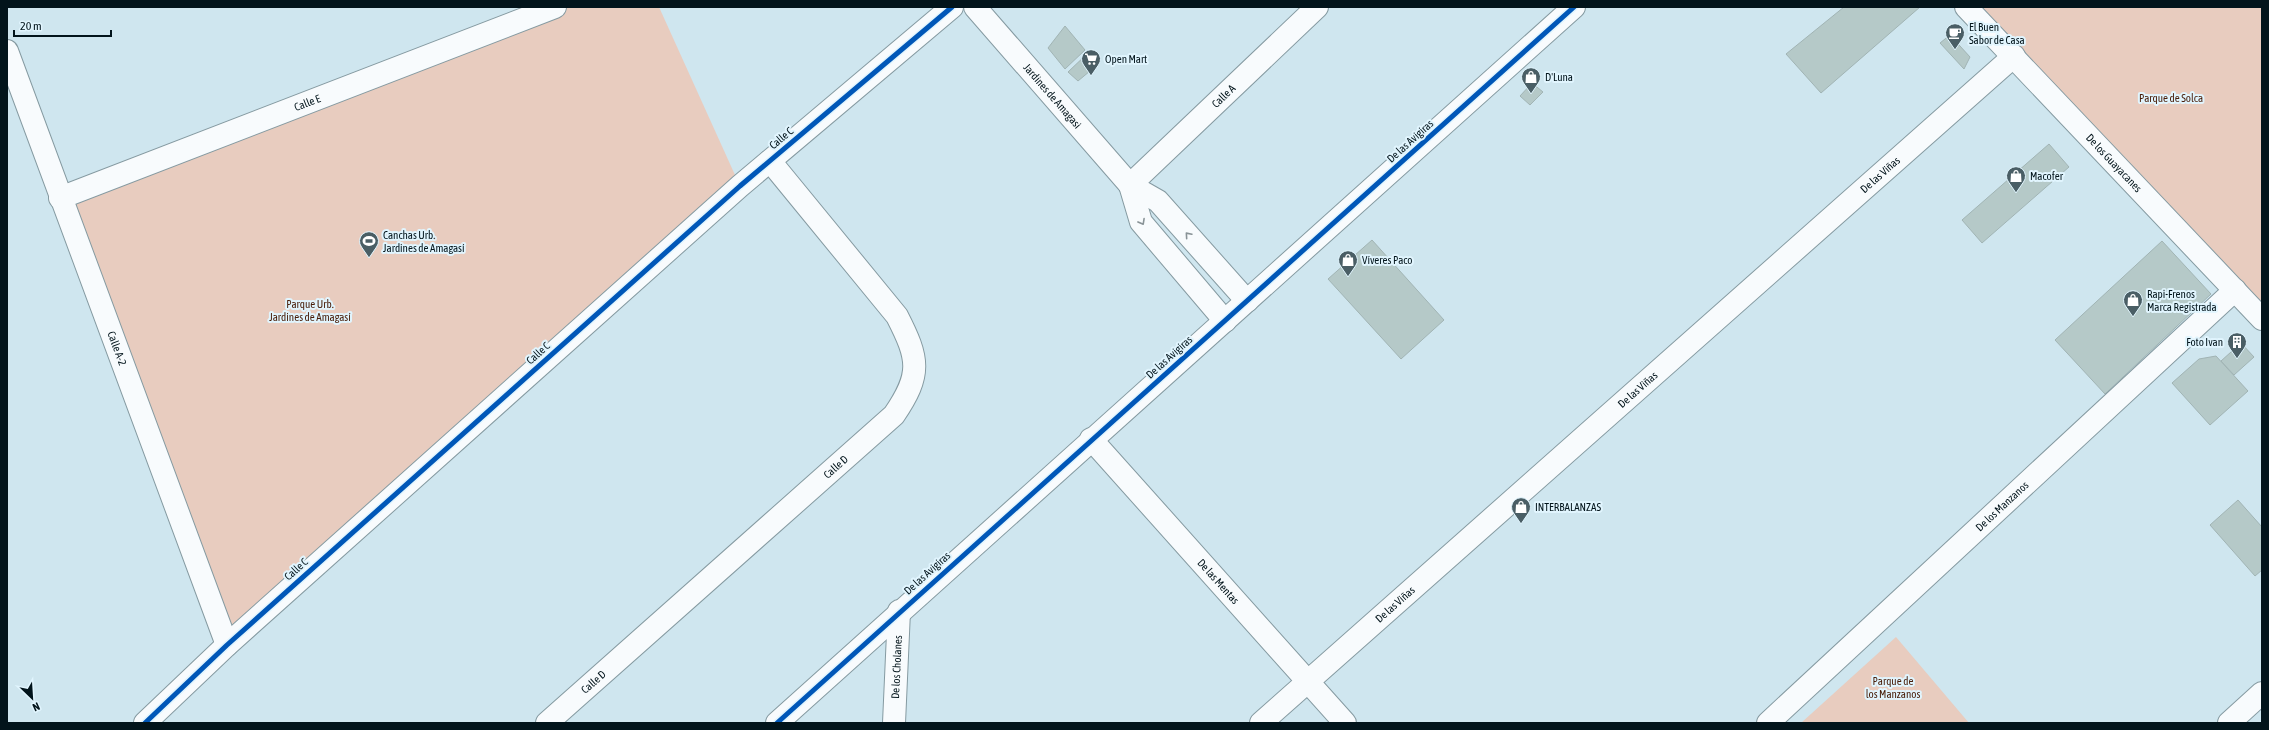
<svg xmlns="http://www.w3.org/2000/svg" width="2269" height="730" font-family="'Asap Condensed',sans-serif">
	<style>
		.green { fill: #e8ccbf }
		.building { fill: #b5c9c8; stroke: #a1b4b4 }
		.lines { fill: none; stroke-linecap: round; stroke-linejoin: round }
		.minor-casing { stroke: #859aa1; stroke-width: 24 }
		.tertiary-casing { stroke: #859aa1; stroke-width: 24 }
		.minor { stroke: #f8fbfd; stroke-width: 22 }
		.tertiary { stroke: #f8fbfd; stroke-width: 22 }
		.cycleway-casing { stroke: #e1f5fe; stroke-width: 8 }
		.cycleway { stroke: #0057b8; stroke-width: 5 }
		.oneway { stroke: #899397 }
		.labels { text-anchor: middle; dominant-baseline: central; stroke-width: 4; stroke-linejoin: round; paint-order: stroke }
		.poi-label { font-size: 11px; fill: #02141b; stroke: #e1f5fe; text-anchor: start }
		.street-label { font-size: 11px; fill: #02141b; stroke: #e1f5fe }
		.park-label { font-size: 11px; fill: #481c07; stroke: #e1f5fe }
	</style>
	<rect width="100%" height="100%" fill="#cfe6ef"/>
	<g class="green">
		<polygon points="555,7 659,7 740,186 227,645 60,198"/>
		<polygon points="1960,7 2262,7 2262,324"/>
		<polygon points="1896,637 1969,723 1801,723"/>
	</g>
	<g class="building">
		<polygon points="1844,7 1920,7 1821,93 1786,54"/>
		<polygon points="1065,26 1085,50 1065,69 1048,48"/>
		<polygon points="1950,35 1970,57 1964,69 1940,43"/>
		<polygon points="1088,53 1096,66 1078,81 1068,72"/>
		<polygon points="1532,83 1543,92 1530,105 1520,96"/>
		<polygon points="2049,144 2069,167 1982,243 1962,220"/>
		<polygon points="1372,240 1444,320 1401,359 1328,279"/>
		<polygon points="2162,241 2211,294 2105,394 2055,340"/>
		<polygon points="2241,343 2254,357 2234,375 2221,361"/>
		<polygon points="2216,356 2248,391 2210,425 2172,383 2199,359"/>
		<polygon points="2238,500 2262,527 2262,570 2255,576 2210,525"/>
	</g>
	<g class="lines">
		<g class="minor-casing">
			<g id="minor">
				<path id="s1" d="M975,7L1130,185L1158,201L1247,301"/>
				<path id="s2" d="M7,51L227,645"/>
				<path id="s3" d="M1130,185L1317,7"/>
				<polyline points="1130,185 1141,222 1225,321"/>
				<path id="s4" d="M60,198L555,7"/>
				<path id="s5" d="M1091,439L1345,723"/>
				<polyline points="145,723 227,645 740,186 952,7"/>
				<path id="s6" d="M547,723L894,415C922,374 919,359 897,316L770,161"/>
				<path id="s7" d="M894,723L899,611"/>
				<path id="s8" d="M1261,723L2014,56"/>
				<path id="s9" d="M1768,723L2235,290"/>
				<polyline points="2229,723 2262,693"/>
			</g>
		</g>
		<g class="tertiary-casing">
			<g id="tertiary">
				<path id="s10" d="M1966,7L2262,319"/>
				<polyline points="777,723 1574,7"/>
			</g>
		</g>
		<use href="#minor" class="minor"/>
		<use href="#tertiary" class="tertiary"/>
		<g class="cycleway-casing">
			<g id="cycleway">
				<polyline points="145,723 227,645 740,186 952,7"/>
				<polyline points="777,723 1574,7"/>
			</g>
		</g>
		<use href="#cycleway" class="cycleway"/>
	</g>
	<defs><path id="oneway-chevron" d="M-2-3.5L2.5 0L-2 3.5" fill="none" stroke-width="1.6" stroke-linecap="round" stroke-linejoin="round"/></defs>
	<g class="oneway">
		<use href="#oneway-chevron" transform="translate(1142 222) rotate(61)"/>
		<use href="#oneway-chevron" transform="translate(1188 235) rotate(-131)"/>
	</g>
	<defs>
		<g id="cafe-pin" transform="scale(1)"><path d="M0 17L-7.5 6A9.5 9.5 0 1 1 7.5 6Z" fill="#4a5e65" stroke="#e1f5fe"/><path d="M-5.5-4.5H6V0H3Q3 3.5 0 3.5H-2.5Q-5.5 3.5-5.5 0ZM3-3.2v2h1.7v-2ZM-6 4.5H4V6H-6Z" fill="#fff"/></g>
		<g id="supermarket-pin" transform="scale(1)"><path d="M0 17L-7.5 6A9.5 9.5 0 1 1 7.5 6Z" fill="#4a5e65" stroke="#e1f5fe"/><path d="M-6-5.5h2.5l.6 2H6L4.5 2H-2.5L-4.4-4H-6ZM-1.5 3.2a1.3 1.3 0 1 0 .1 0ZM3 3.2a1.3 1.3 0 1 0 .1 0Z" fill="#fff"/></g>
		<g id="shop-pin" transform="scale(1)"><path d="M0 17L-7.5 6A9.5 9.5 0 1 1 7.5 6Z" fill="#4a5e65" stroke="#e1f5fe"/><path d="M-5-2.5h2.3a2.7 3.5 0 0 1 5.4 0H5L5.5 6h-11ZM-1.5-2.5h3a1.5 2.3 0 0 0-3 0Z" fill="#fff"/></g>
		<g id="stadium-pin" transform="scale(1)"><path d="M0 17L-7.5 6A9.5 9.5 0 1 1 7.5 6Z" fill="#4a5e65" stroke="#e1f5fe"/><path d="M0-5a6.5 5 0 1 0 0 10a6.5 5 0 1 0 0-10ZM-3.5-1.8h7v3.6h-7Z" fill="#fff"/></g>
		<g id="building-pin" transform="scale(1)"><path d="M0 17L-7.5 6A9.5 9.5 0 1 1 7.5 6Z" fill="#4a5e65" stroke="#e1f5fe"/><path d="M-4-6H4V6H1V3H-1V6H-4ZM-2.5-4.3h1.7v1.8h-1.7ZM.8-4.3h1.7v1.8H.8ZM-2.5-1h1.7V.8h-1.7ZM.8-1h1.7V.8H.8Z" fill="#fff"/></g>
	</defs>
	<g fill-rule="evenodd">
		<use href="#cafe-pin" x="1955" y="33"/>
		<use href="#supermarket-pin" x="1091" y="59"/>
		<use href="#shop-pin" x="1531" y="77"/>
		<use href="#shop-pin" x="2016" y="176"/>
		<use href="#stadium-pin" x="369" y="241"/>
		<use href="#shop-pin" x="1348" y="260"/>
		<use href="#shop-pin" x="2133" y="300"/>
		<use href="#building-pin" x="2237" y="342"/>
		<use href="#shop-pin" x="1521" y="507"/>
	</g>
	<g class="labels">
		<g class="poi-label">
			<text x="1969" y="27">El Buen<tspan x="1969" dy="13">Sabor de Casa</tspan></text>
			<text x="1105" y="59">Open Mart</text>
			<text x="1545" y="77">D'Luna</text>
			<text x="2030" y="176">Macofer</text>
			<text x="383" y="235">Canchas Urb.<tspan x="383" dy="13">Jardines de Amagasí</tspan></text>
			<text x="1362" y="260">Víveres Paco</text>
			<text x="2147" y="294">Rapi-Frenos<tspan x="2147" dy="13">Marca Registrada</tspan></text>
			<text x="2223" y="342" text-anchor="end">Foto Ivan</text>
			<text x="1535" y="507">INTERBALANZAS</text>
		</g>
		<g class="street-label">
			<text stroke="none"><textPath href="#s1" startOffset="118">Jardines de Amagasi</textPath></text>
			<text stroke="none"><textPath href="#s3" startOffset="129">Calle A</textPath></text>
			<text stroke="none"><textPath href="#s4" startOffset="265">Calle E</textPath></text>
			<text transform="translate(781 138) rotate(-40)">Calle C</text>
			<text transform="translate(1410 141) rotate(-42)">De las Avigiras</text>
			<text stroke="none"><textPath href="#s10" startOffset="215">De los Guayacanes</textPath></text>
			<text stroke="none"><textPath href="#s8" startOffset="827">De las Viñas</textPath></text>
			<text stroke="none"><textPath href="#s2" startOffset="317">Calle A-2</textPath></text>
			<text transform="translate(538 353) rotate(-42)">Calle C</text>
			<text transform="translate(1169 357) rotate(-42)">De las Avigiras</text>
			<text stroke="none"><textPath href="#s8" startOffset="503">De las Viñas</textPath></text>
			<text stroke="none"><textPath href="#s6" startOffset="386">Calle D</textPath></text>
			<text stroke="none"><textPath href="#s9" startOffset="319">De los Manzanos</textPath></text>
			<text transform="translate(296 569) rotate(-42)">Calle C</text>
			<text transform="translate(927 573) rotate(-42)">De las Avigiras</text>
			<text stroke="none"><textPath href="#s5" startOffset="191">De las Mentas</textPath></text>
			<text stroke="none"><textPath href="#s8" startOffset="179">De las Viñas</textPath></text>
			<text stroke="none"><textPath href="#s7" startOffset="56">De los Cholanes</textPath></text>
			<text stroke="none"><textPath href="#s6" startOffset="62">Calle D</textPath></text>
		</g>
		<g class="park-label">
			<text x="2171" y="98">Parque de Solca</text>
			<text x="310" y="304">Parque Urb.<tspan x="310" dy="13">Jardines de Amagasí</tspan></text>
			<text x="1893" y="681">Parque de<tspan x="1893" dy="13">los Manzanos</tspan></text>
		</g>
	</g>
	<rect width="2269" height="730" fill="none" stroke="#02141b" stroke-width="16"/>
	<g transform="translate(32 698) rotate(155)" stroke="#e1f5fe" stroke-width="3" paint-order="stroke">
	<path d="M0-3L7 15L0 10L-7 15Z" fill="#02141b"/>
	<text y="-6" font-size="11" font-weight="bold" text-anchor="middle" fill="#02141b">N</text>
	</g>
	<path d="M14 30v6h97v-6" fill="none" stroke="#02141b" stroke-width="2"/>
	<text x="20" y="30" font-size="12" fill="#02141b" stroke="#e1f5fe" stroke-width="3" paint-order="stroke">20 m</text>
</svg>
